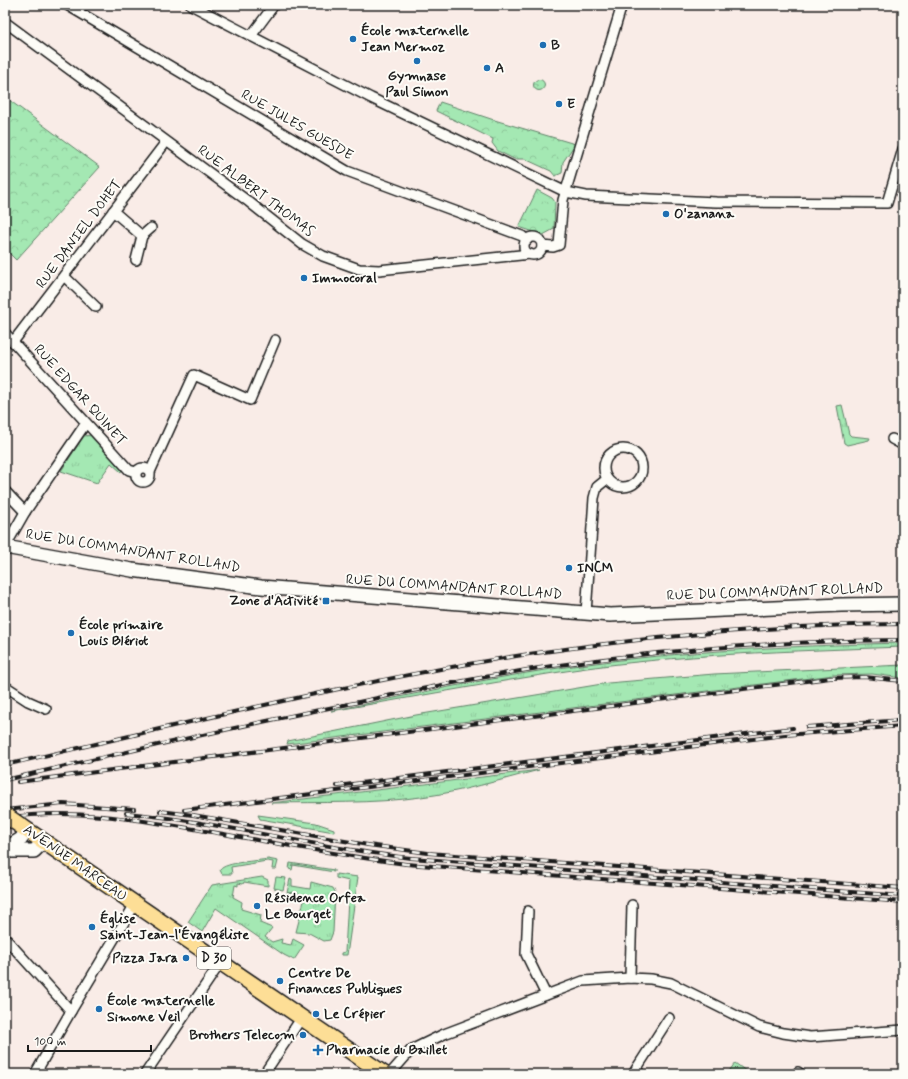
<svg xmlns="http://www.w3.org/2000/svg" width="908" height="1079" font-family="Mynerve,sans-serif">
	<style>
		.grass { fill: url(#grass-tufts); stroke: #608268 }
		.forest { fill: url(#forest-crowns); stroke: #608268 }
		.pitch { fill: #a4e8b3; stroke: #608268 }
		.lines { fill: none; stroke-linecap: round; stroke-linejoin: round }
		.street-casing { stroke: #1c1c1c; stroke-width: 12 }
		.secondary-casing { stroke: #1c1c1c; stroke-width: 16 }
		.primary-casing { stroke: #1c1c1c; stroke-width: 18 }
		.street { stroke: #fdfcf7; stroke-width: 9 }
		.secondary { stroke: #fdfcf7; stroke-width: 13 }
		.primary { stroke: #fdde96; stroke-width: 15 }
		.rail-casing { stroke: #1c1c1c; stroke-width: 4 }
		.rail { stroke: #fdfcf7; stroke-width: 2.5; stroke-dasharray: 8; stroke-linecap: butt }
		.primary-bridge-casing { stroke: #1c1c1c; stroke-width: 18; stroke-linecap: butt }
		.primary-bridge { stroke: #fdde96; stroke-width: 15 }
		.poi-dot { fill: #1f6fb2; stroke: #fdfcf7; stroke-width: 1.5 }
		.labels { text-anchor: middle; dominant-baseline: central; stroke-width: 4; stroke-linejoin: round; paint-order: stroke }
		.shield { fill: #fdfcf7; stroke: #605f5e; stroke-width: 1 }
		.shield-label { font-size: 13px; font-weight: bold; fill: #1c1c1c }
		.poi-label { font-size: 14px; font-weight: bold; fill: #1c1c1c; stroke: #fdfcf7; text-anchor: start }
		.street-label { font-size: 14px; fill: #1c1c1c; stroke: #fdfcf7 }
	</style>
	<defs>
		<pattern id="grass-tufts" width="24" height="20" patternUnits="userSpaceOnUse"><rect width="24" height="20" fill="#a4e8b3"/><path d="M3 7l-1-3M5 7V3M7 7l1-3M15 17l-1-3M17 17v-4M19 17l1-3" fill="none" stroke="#8dc699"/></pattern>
		<pattern id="forest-crowns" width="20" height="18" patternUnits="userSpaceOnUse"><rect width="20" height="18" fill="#a4e8b3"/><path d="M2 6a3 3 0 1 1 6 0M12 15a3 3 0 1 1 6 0" fill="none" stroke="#8dc699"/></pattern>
	</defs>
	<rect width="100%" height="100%" fill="#f9ece7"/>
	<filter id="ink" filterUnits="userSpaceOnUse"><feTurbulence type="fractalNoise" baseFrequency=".025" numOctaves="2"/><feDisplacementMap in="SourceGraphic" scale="8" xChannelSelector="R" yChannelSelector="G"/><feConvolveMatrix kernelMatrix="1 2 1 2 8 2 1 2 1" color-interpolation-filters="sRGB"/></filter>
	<g filter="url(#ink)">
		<g class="grass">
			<polygon points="842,405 849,434 851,436 870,438 869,440 847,445 844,443 837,406"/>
			<polygon points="90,435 122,469 121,472 111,463 97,483 61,471 84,436"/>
			<path d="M903,643V647C791,651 678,654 566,671C488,683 410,698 331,711C400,697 469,682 539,671C659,652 781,646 903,643Z"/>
			<polygon points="903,665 903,678 872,674 834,675 287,744 288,741 416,715 608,683 714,674"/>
			<path d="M539,770C500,780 461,792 421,797C372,804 321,802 271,803Z"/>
			<polygon points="258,815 316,823 334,829 334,832 260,819"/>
			<path d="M268,859L278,861L276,869H272L273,862L267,861L231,867L232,874H222L220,870C225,862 258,861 268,859Z"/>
			<polygon points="290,863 334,870 334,872 293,865 292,870 289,869"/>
			<polygon points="336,874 358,877 347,955 341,955 341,953 345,952 349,881 336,878"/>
			<polygon points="262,877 268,880 268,886 244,882 243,884 238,883 238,886 235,885 233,897 242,902 241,909 261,915 260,923 272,928 265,937 272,942 282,939 281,943 291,945 293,939 304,945 294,960 284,955 216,908 202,932 188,922 212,885"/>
			<polygon points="276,877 286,878 283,890 274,888"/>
			<polygon points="290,879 292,880 292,886 310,889 311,882 333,888 335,892 333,932 330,940 324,941 309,933 296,932 305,897 296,892 287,893"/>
		</g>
		<g class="forest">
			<circle cx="539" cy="85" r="5.5"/>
			<polygon points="5,97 100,167 16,260 5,249"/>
			<polygon points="440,102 491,119 575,144 563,162 562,173 555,176 551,171 525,159 514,159 498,151 492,143 493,139 436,111"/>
			<polygon points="537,190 552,198 555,202 554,229 543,235 519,227"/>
		</g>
		<polygon class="pitch" points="735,1063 750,1074 727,1074"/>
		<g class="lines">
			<g class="street-casing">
				<g id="street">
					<polyline points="67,5 347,171 522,236 527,240"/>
					<polyline points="191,5 371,98 566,192 586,196 716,202 887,203 903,149"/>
					<polyline points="5,22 249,202 302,244 323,256 359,269 379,270 530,254"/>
					<polyline points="251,36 274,5"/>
					<polyline points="113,211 142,236"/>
					<circle cx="533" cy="246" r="9"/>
					<polyline points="542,246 553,247 559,245 563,200 622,5"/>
					<polyline points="136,260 142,236 151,228"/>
					<polyline points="64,276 96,307"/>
					<polyline points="5,333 129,470 136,472"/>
					<polyline points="13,342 166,142"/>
					<polyline points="892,439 903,445"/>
					<circle cx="623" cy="468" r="19"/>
					<circle cx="143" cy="475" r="7"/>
					<polyline points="150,472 194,375 250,400 275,340"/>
					<polyline points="5,491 25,512"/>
					<polyline points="5,547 25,512 86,423"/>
					<polyline points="586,613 594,498 597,487 607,479"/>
					<polyline points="5,686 28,701 46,709"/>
					<polyline points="528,911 526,954 546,995"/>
					<polyline points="5,938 71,1011"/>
					<polyline points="630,978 632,905"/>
					<polyline points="798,1072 801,1074"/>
					<polyline points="35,1074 71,1011 135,904"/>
					<polyline points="145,1074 221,962"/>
					<polyline points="264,1074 302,1017"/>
					<polyline points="390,1074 411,1050 444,1034 583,981 630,978 651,979 671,983 759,1027 783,1033 810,1037 903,1030"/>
					<polyline points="633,1074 669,1018"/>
				</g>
			</g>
			<g class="secondary-casing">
				<g id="secondary">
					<polyline points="5,547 132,570 261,587 610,615 841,605 903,604"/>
					<polyline points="5,849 21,839 27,831"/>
					<polyline points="5,851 34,851 44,841"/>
				</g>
			</g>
			<g class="primary-casing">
				<polyline id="primary" points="21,826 384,1074"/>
			</g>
			<use href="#street" class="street"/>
			<use href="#secondary" class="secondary"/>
			<use href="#primary" class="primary"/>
			<g class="rail-casing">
				<g id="rail">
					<polyline points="807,727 903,720"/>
					<path d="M5,765C179,725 353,681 529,654C653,636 778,625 903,624"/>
					<path d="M5,780C121,753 237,726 354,703C420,689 485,676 552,666C668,649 785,641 903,640"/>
					<polyline points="18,782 830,678 864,677 903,681"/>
					<polyline points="337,786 793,728"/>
					<polyline points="5,810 63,804 134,809"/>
					<polyline points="184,810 785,735 903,726"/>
					<polyline points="160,811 193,815 368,845 428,853 903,888"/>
					<path d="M126,813C222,822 315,848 411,858L903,896"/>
					<path d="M5,818C71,808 135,819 200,830C269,842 337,855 406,864L903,902"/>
				</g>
			</g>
			<use href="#rail" class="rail"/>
			<g class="primary-bridge-casing">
				<polyline id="primary-bridge" points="5,815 21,826"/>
			</g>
			<use href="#primary-bridge" class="primary-bridge"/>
		</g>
	</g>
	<g class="poi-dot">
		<circle cx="353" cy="39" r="4"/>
		<circle cx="543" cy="45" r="4"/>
		<circle cx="417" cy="61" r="4"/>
		<circle cx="487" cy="68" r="4"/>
		<circle cx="559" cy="104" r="4"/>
		<circle cx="666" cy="214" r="4"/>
		<circle cx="304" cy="278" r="4"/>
		<circle cx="569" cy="568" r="4"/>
		<rect x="322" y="597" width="8" height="8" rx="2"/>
		<circle cx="71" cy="633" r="4"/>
		<circle cx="257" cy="906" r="4"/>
		<circle cx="92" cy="927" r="4"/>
		<circle cx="186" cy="958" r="4"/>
		<circle cx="280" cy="981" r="4"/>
		<circle cx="99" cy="1009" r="4"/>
		<circle cx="316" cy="1014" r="4"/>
		<circle cx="303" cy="1035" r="4"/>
		<path d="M316 1044h4v4h4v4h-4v4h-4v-4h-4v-4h4z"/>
	</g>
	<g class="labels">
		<rect class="shield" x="197" y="947" width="34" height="22" rx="3"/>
		<g class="shield-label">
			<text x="214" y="958">D 30</text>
		</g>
		<g class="poi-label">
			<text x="361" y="31">École maternelle<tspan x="361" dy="16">Jean Mermoz</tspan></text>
			<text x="551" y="45">B</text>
			<text x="495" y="68">A</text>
			<text x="417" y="76" text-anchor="middle">Gymnase<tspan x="417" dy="16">Paul Simon</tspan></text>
			<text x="567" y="104">E</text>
			<text x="674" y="214">O'zanana</text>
			<text x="312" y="278">Immocoral</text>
			<text x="577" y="568">INCM</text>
			<text x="318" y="601" text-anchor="end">Zone d'Activité</text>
			<text x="79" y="625">École primaire<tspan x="79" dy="16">Louis Blériot</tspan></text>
			<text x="265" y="898">Résidence Orfea<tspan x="265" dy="16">Le Bourget</tspan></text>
			<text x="100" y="919">Église<tspan x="100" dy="16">Saint-Jean-l'Évangéliste</tspan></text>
			<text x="178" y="958" text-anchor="end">Pizza Jara</text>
			<text x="288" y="973">Centre De<tspan x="288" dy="16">Finances Publiques</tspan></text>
			<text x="107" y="1001">École maternelle<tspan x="107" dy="16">Simone Veil</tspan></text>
			<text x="324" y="1014">Le Crépier</text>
			<text x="295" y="1035" text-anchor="end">Brothers Telecom</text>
			<text x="326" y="1050">Pharmacie du Baillet</text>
		</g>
		<g class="street-label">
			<text transform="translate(297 125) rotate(30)">RUE JULES GUESDE</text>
			<text transform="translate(256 191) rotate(37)">RUE ALBERT THOMAS</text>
			<text transform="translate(79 234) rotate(-53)">RUE DANIEL DOHET</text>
			<text transform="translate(80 395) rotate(48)">RUE EDGAR QUINET</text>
			<text transform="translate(133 551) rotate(9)">RUE DU COMMANDANT ROLLAND</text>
			<text transform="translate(454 587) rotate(4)">RUE DU COMMANDANT ROLLAND</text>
			<text transform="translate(775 592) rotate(-2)">RUE DU COMMANDANT ROLLAND</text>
			<text transform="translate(75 863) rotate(35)">AVENUE MARCEAU</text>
		</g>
	</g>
	<rect width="908" height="1079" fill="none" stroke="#fdfcf7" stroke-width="20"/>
	<rect x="10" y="10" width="888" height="1059" fill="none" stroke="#1c1c1c" stroke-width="1.5" filter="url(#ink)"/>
	<path d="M28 1045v6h123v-6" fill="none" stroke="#1c1c1c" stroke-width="2"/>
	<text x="34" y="1045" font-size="12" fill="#1c1c1c" stroke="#fdfcf7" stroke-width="3" paint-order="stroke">100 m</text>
</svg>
